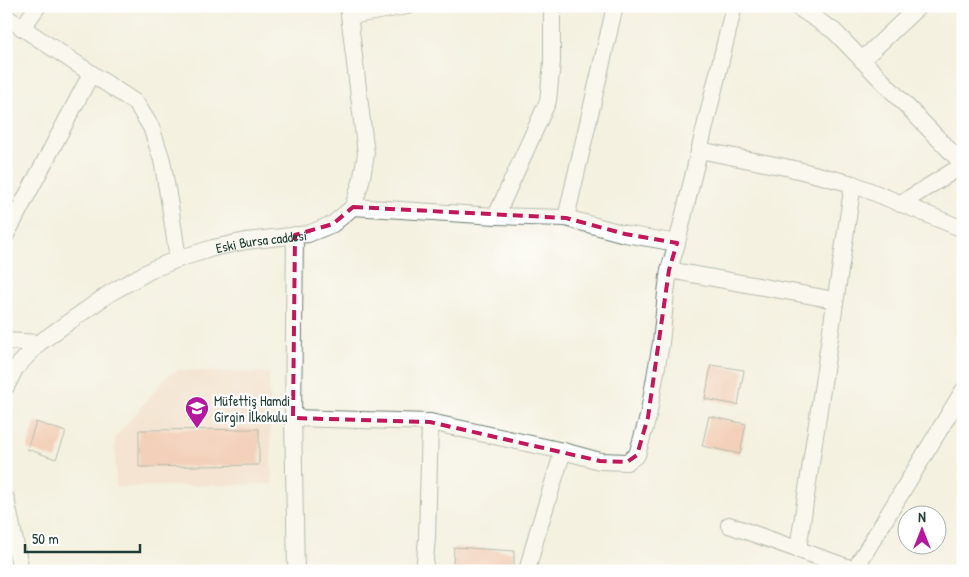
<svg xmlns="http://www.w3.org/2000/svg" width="969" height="577" font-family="'Patrick Hand',sans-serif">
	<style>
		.built { fill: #f3d4bf }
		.building { fill: #f1a88a }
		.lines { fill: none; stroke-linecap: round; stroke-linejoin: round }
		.minor-casing { stroke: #6a7c70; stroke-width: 18 }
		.minor { stroke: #fff; stroke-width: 16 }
		.marked { fill: none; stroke: #c2185b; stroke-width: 4; stroke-dasharray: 10 6; stroke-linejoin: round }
		.labels { text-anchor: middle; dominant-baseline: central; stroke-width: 4.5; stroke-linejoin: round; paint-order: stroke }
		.street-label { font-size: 14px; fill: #1f3d34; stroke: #fff }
		.poi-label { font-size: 14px; fill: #1f3d34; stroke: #fff; text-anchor: start }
	</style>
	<rect width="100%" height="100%" fill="#fff"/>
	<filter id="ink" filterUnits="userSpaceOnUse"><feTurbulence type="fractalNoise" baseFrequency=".02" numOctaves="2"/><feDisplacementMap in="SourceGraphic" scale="10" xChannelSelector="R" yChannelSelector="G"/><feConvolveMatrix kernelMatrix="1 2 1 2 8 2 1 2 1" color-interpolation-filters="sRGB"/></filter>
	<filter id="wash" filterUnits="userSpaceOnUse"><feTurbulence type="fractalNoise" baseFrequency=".0096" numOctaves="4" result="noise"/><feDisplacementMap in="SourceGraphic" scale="20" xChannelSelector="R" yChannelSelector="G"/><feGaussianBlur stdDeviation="1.12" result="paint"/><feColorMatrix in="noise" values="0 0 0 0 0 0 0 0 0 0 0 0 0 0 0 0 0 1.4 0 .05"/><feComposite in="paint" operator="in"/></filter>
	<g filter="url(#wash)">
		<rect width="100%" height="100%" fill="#f4f1e0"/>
		<polygon class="built" points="178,370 269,373 272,484 116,487 115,438 167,376"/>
		<g id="blocks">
			<g class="building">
				<polygon points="711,365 744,370 738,405 705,399"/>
				<polygon points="709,416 746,424 740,454 702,446"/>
				<polygon points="36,422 66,432 56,459 27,449"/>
				<polygon points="259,429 259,465 139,467 139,430"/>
				<polygon points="454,547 514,551 514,568 511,571 456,571 455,566 453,563"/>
			</g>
		</g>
	</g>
	<g filter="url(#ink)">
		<use href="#blocks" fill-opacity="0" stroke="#6a7c70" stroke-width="1"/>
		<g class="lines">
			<g class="minor-casing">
				<g id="minor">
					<polyline points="796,6 834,31 955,156 963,162"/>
					<polyline points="350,16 407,6"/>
					<polyline points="6,17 136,103 151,127 162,160 170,206 178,259"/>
					<polyline points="22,28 38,6"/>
					<polyline points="862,60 919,6"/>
					<polyline points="699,150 790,168 853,184 963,229"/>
					<polyline points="900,204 963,165"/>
					<polyline points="353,207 496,216 566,218 625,234 677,243"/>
					<polyline points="496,216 548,101 552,62 552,6"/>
					<polyline points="566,218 615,6"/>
					<polyline points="6,235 91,74"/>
					<polyline points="295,235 293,418 296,571"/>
					<polyline points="669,270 835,300"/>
					<polyline points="6,341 39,343"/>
					<path id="s1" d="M6,387L15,369L39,343L110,293L153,269L178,259L213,248L246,241L308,234L333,224L353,207L361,182L366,154L348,6"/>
					<polyline points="293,418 430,422 563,451 600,461 627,462 637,455 648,417 661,343 666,293 669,270 677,243 734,6"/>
					<polyline points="6,498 21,571"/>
					<polyline points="729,525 858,571"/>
					<polyline points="798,549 853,184"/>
					<polyline points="855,569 963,391"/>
					<polyline points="424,571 427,538 430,422"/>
					<polyline points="527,571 537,534 563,451"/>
				</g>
			</g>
			<use href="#minor" class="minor"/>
		</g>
	</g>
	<path d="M0 0H969V577H0ZM353,207L566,218L625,234L677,243L669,270L648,417L637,455L627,462L600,461L430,422L293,418L295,235L333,224Z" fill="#f4f1e0" fill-opacity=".55" fill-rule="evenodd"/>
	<path class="marked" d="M353,207L566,218L625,234L677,243L669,270L648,417L637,455L627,462L600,461L430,422L293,418L295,235L333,224Z"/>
	<defs>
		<g id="school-pin" transform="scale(1.25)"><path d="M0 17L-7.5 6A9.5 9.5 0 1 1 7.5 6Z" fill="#b5179e" stroke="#fff"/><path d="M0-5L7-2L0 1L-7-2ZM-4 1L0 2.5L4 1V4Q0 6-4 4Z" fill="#fff"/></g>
	</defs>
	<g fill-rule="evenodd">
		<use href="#school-pin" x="197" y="408"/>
	</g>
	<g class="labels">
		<g class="street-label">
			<text stroke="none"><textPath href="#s1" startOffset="304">Eski Bursa caddesi</textPath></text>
		</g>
		<g class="poi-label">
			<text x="214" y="400">Müfettiş Hamdi<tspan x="214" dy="16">Girgin İlkokulu</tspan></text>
		</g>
	</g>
	<rect width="969" height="577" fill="none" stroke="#fff" stroke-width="25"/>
	<g transform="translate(922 530)"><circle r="24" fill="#ffffff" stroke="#a5b1ae"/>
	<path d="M0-4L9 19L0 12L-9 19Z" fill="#b5179e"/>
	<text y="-8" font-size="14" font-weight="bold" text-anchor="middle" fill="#1f3d34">N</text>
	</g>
	<path d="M25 544v8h115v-8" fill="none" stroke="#1f3d34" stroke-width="2.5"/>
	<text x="32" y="544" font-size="15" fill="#1f3d34" stroke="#ffffff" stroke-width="4" paint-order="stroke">50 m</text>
</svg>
